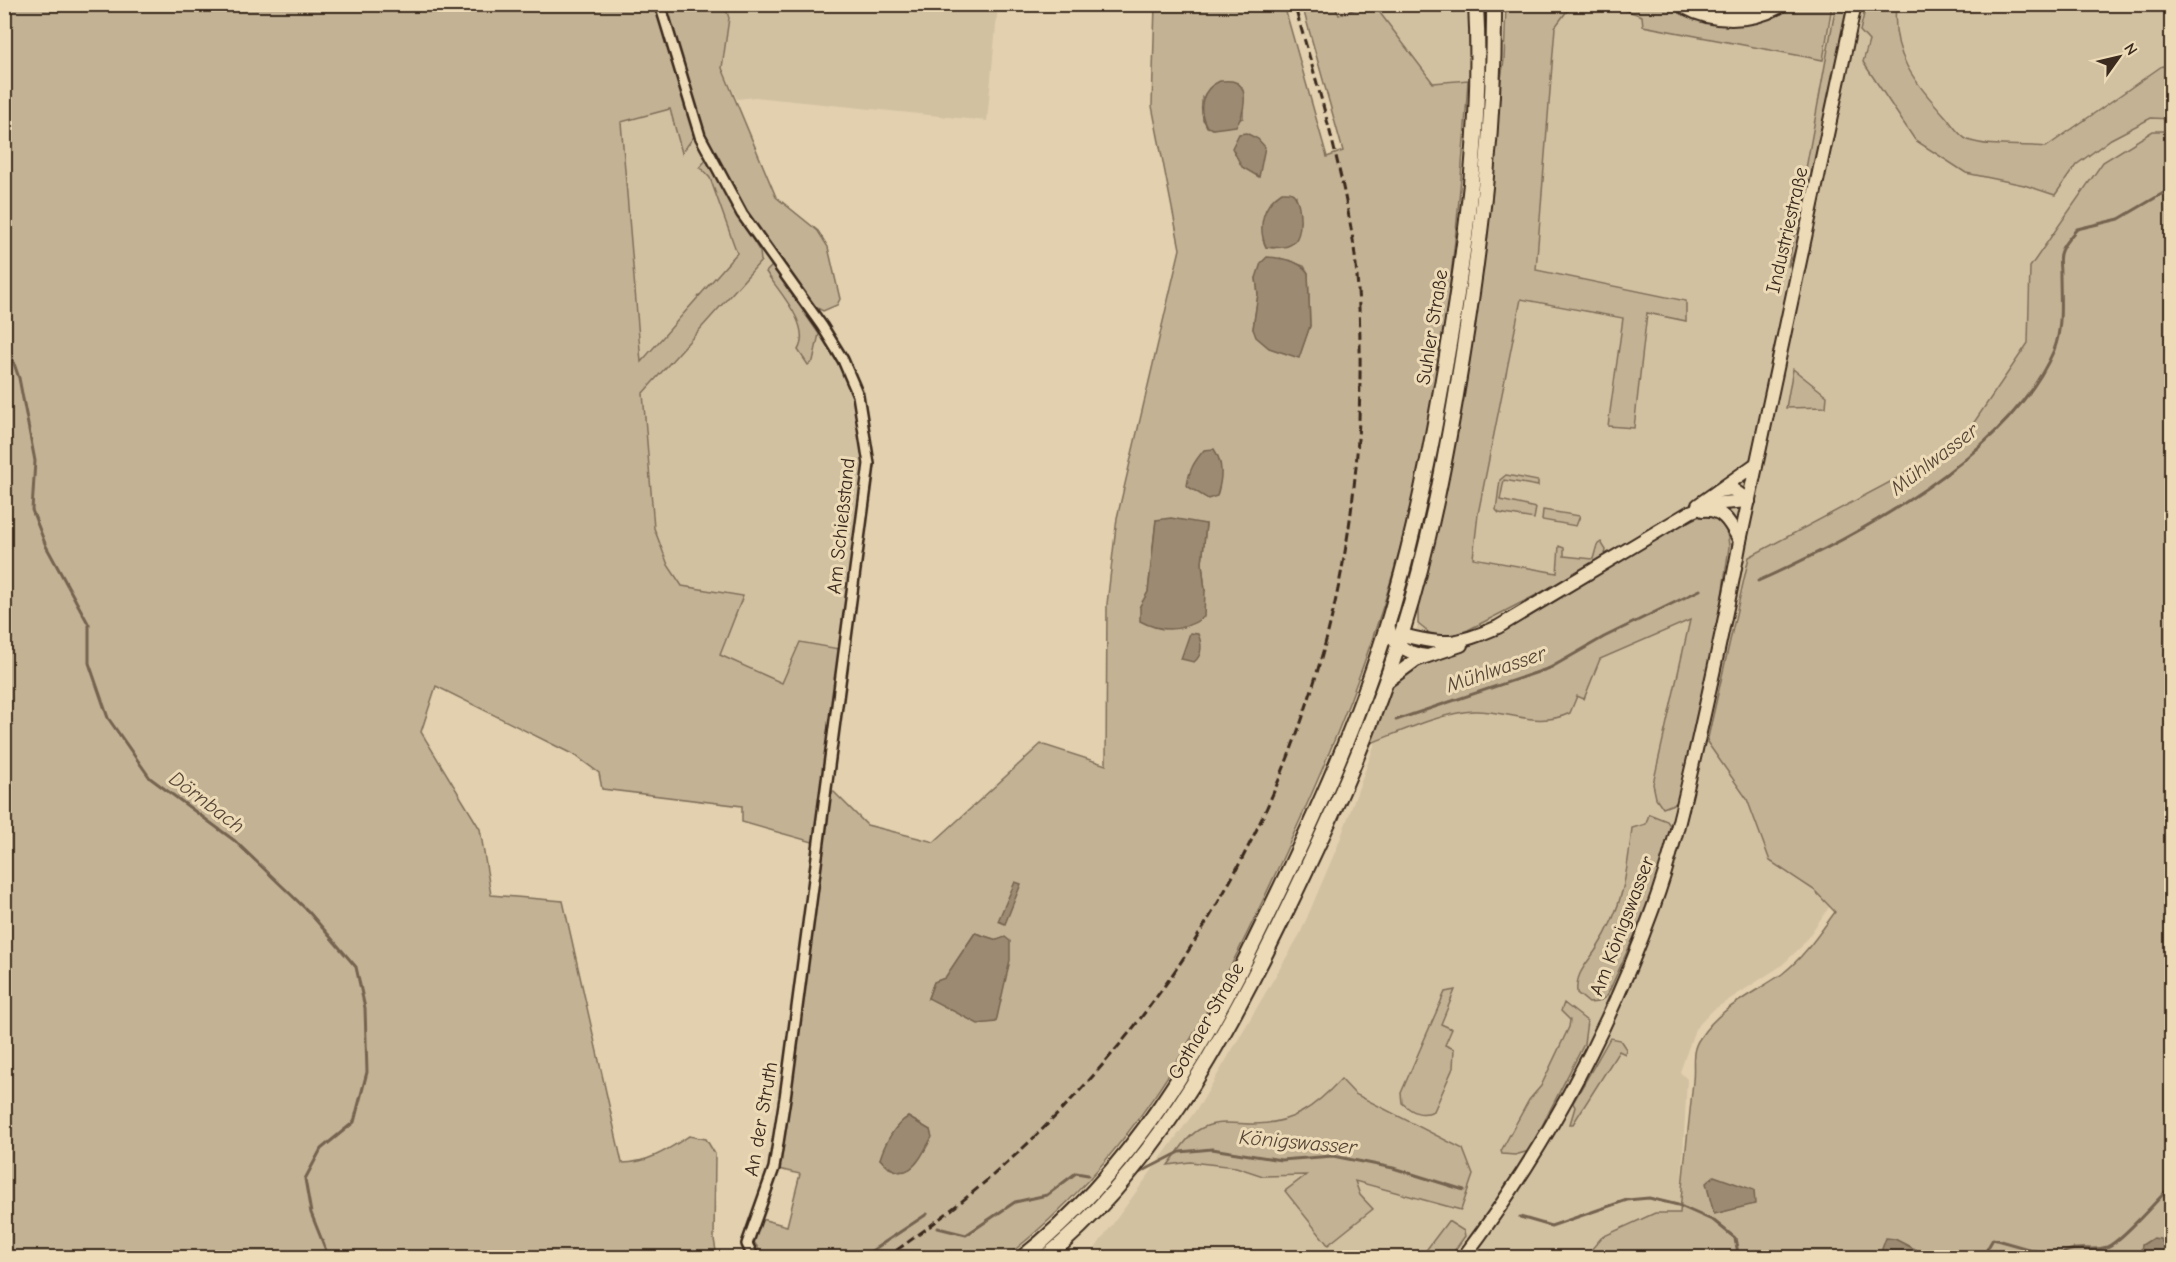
<svg xmlns="http://www.w3.org/2000/svg" width="2176" height="1262" font-family="'Comic Neue',sans-serif">
	<style>
		.built { fill: #d2c1a1 }
		.green { fill: #c3b294; stroke: #7f6e59; stroke-width: 1.5; fill-rule: evenodd }
		.water { fill: #9c8a72; stroke: #756450; stroke-width: 1.5 }
		.lines { fill: none; stroke-linecap: round; stroke-linejoin: round }
		.stream { stroke: #756450; stroke-width: 3 }
		.minor-casing { stroke: #3b2a1e; stroke-width: 14 }
		.tertiary-casing { stroke: #3b2a1e; stroke-width: 16 }
		.secondary-casing { stroke: #3b2a1e; stroke-width: 18 }
		.motorway-casing { stroke: #3b2a1e; stroke-width: 22 }
		.minor { stroke: #eddbb8; stroke-width: 9 }
		.tertiary { stroke: #eddbb8; stroke-width: 12 }
		.secondary { stroke: #eddbb8; stroke-width: 14 }
		.motorway { stroke: #eddbb8; stroke-width: 18 }
		.rail { stroke: #3b2a1e; stroke-width: 3; stroke-dasharray: 9 4.5; stroke-linecap: butt }
		.labels { text-anchor: middle; dominant-baseline: central; stroke-width: 6; stroke-linejoin: round; paint-order: stroke }
		.street-label { font-size: 20px; fill: #3b2a1e; stroke: #eddbb8 }
		.water-label { font-size: 21px; font-style: italic; fill: #584737; stroke: #eddbb8 }
	</style>
	<rect width="100%" height="100%" fill="#e2d0af"/>
	<filter id="ink" filterUnits="userSpaceOnUse"><feTurbulence type="fractalNoise" baseFrequency=".0167" numOctaves="2"/><feDisplacementMap in="SourceGraphic" scale="12" xChannelSelector="R" yChannelSelector="G"/><feConvolveMatrix kernelMatrix="1 2 1 2 8 2 1 2 1" color-interpolation-filters="sRGB"/></filter>
	<g filter="url(#ink)">
		<g class="built">
			<polygon points="714,5 998,5 987,121 755,97 737,99 722,68 728,12"/>
			<polygon points="1374,5 1470,5 1468,80 1433,83"/>
			<polygon points="1529,5 2171,5 2171,131 2153,131 2103,162 2030,267 2028,343 1958,446 1749,557 1707,742 1747,799 1770,861 1814,890 1830,906 1801,947 1781,966 1713,1010 1695,1029 1680,1072 1687,1079 1680,1213 1655,1213 1602,1237 1584,1257 1088,1258 1201,1103 1300,934 1338,845 1480,454"/>
			<polygon points="689,103 858,395 869,464 845,650 782,684 720,655 742,596 682,586 668,565 654,528 621,122"/>
		</g>
		<g class="green">
			<path d="M714,4L727,12L729,18L722,68L776,197L818,231L828,247L840,299L837,305L823,311L805,302L768,254L695,135L682,153L670,109L621,122L641,362L737,253L710,178L700,167L706,160L760,252L761,261L643,393L654,528L668,565L682,586L743,596L720,655L782,683L800,642L845,650L826,806L833,791L867,825L934,842L1041,744L1106,765L1107,604L1117,518L1180,249L1152,106L1155,5H1284L1327,157L1343,151L1302,5H1334L1339,15L1365,5H1374L1433,83L1468,80C1457,266 1434,460 1373,637C1343,726 1305,811 1265,896C1200,1035 1128,1161 1006,1257H764L754,1242L761,1219L787,1226L800,1174L774,1168L820,844L742,822V806L602,789L599,773L576,756L436,686L421,732L480,829L491,895L563,901L622,1163C648,1163 667,1150 689,1136L706,1139L715,1154L714,1239L717,1257L5,1258V5ZM1202,97L1243,111V118L1213,129L1203,120ZM1296,196L1300,222L1274,248L1266,247L1263,240ZM1280,258L1304,266L1308,273L1310,326L1299,357L1253,329L1258,294L1256,278ZM1156,520L1206,524L1202,563L1205,591L1140,606L1148,592ZM975,933L997,940L928,998L934,982L945,978ZM908,1117L930,1130L900,1172L889,1168L880,1159Z"/>
			<polygon points="1506,5 1584,5 1567,11 1555,27 1536,270 1686,301 1686,321 1647,313 1634,428 1608,426 1623,318 1521,299 1478,514 1473,558 1557,573 1559,546 1564,548 1564,556 1593,559 1597,545 1601,542 1606,550 1605,555 1548,589 1468,630 1449,637 1433,636 1418,624 1418,600 1504,60"/>
			<polygon points="1611,5 1670,5 1687,16 1706,22 1741,25 1776,16 1795,5 1832,5 1823,60 1643,26 1642,16"/>
			<polygon points="1836,5 1850,5 1801,237 1788,267"/>
			<path d="M1866,5H1896C1891,55 1914,81 1946,117C1952,124 1960,137 1968,140C1989,148 2023,144 2046,147L2162,66L2171,68V119L2151,118L2111,139L2076,165L2055,195L2024,185L1966,173L1915,140L1863,62L1869,41L1860,31Z"/>
			<path d="M2153,131H2171V1257L1584,1258L1602,1237L1655,1213H1680C1683,1169 1689,1125 1693,1081C1695,1065 1690,1052 1700,1038C1720,1007 1753,994 1782,974C1804,957 1819,934 1835,912L1814,890L1770,861L1747,799L1707,742L1749,557L1958,446L2028,343L2030,267L2103,162Z"/>
			<path d="M772,266L819,334L813,361L808,365L798,350C812,326 779,292 766,272Z"/>
			<polygon points="1793,369 1827,396 1826,407 1786,408"/>
			<polygon points="1506,475 1538,481 1538,486 1504,480 1500,500 1536,508 1534,519 1499,513 1496,510 1500,480"/>
			<polygon points="1543,510 1580,516 1576,526 1542,520"/>
			<path d="M1702,515C1722,516 1728,528 1729,547L1716,639L1679,802L1663,808L1656,798L1653,784L1690,620L1600,659L1584,699L1577,696L1570,713C1537,729 1507,710 1474,711C1443,712 1400,732 1371,743C1379,721 1386,688 1402,672C1419,656 1448,654 1469,645C1551,609 1621,552 1702,515Z"/>
			<path d="M1384,655L1388,656C1364,722 1335,785 1307,849C1239,1000 1161,1148 1034,1257L1029,1258L1190,1070Z"/>
			<path d="M1649,814L1667,821L1671,827L1651,899L1607,996L1598,1002L1589,1003L1577,993C1575,973 1587,964 1597,948C1623,908 1627,874 1632,828L1646,824Z"/>
			<path d="M1455,990L1441,1024L1452,1029L1445,1045L1454,1049L1453,1068L1434,1111C1421,1117 1412,1112 1402,1103L1401,1093L1445,992Z"/>
			<polygon points="1564,1003 1587,1021 1584,1044 1529,1151 1515,1155 1502,1154 1501,1151 1529,1100 1541,1086 1569,1027 1570,1020 1561,1011"/>
			<polygon points="1610,1038 1620,1040 1626,1049 1625,1054 1619,1051 1573,1124 1570,1124 1575,1107 1573,1103"/>
			<path d="M1341,1079L1355,1094L1463,1149L1473,1175L1461,1210L1355,1181L1360,1195L1373,1209L1328,1245L1285,1191L1306,1175L1263,1176L1236,1167L1190,1162L1168,1165C1178,1153 1187,1135 1202,1128C1218,1120 1236,1124 1253,1124C1292,1124 1315,1107 1341,1079Z"/>
			<polygon points="1448,1221 1464,1231 1465,1236 1450,1257 1421,1257"/>
		</g>
		<g class="water">
			<path d="M1220,81C1224,81 1231,80 1235,82C1250,87 1244,117 1236,126L1213,129L1207,127C1197,109 1201,89 1220,81Z"/>
			<polygon points="1246,133 1258,139 1265,147 1259,177 1242,167 1232,148 1239,134"/>
			<path d="M1282,192C1287,192 1292,191 1295,196C1301,205 1303,234 1294,242C1288,249 1275,248 1266,247C1257,226 1263,204 1282,192Z"/>
			<path d="M1267,257C1281,258 1300,260 1308,273L1310,326L1299,358L1269,348L1256,337L1253,329L1258,294L1256,278L1261,263Z"/>
			<path d="M1214,449C1224,464 1222,479 1217,496L1208,499L1187,486C1189,470 1194,462 1204,450Z"/>
			<path d="M1171,518L1206,524L1202,563L1205,591L1204,617C1184,631 1162,633 1140,621V606L1148,592L1156,520Z"/>
			<path d="M1190,633L1198,634C1202,643 1203,655 1194,662L1181,659Z"/>
			<polygon points="1015,882 1021,884 1005,924 998,921"/>
			<polygon points="975,933 997,940 1005,937 1010,941 1010,960 996,1022 978,1024 928,998 934,982 945,978"/>
			<path d="M908,1117L930,1130L932,1137C919,1161 907,1188 880,1159C884,1145 895,1124 908,1117Z"/>
			<polygon points="1714,1176 1754,1190 1755,1204 1714,1214 1706,1183"/>
			<polygon points="1886,1238 1895,1239 1930,1257 1879,1257"/>
			<polygon points="2153,1238 2160,1239 2171,1253 2166,1257 2140,1257 2142,1245"/>
		</g>
		<g class="lines">
			<g class="stream">
				<polyline points="4,335 19,378 35,461 32,510 46,546 89,625 89,663 108,718 150,778 235,841 308,911 356,967 365,1008 367,1072 354,1122 321,1149 305,1179 311,1213 329,1258"/>
				<path d="M1758,581C1858,536 2008,456 2054,350C2063,328 2060,297 2060,273C2060,267 2058,257 2061,251C2064,243 2072,235 2077,229L2119,219L2172,188"/>
				<polyline points="1396,720 1550,668 1604,637 1700,590"/>
				<polyline points="1135,1175 1180,1152 1212,1149 1281,1160 1333,1156 1393,1168 1464,1190"/>
				<polyline points="1520,1217 1551,1226 1627,1200 1649,1198 1678,1205 1714,1221 1735,1238 1739,1258"/>
				<polyline points="938,1228 966,1235 1015,1202 1047,1195 1076,1173 1088,1175"/>
				<polyline points="861,1258 927,1214"/>
				<path d="M1982,1258L1993,1239L2057,1257C2077,1242 2089,1253 2107,1247C2122,1241 2158,1199 2172,1185"/>
			</g>
			<g class="minor-casing">
				<polyline id="minor" points="660,4 700,136 742,214 822,326 843,360 858,395 869,464 785,1098 774,1168 747,1244 754,1258"/>
			</g>
			<g class="tertiary-casing">
				<g id="tertiary">
					<polyline points="1718,491 1732,489 1749,501"/>
					<polyline points="1698,505 1756,464"/>
					<path d="M1703,510C1724,508 1731,525 1740,541"/>
					<path d="M1389,619C1385,642 1408,654 1427,656"/>
					<path d="M1402,635C1446,646 1456,645 1498,627L1690,512L1709,504L1749,501"/>
					<polyline points="1385,683 1416,660 1461,645"/>
					<path d="M1463,1258C1543,1152 1608,1032 1653,908C1673,853 1685,797 1698,741C1713,674 1728,608 1740,541L1855,4"/>
				</g>
			</g>
			<g class="secondary-casing">
				<g id="secondary">
					<path d="M1022,1258C1131,1172 1203,1049 1262,926C1314,820 1365,709 1396,595C1421,507 1437,416 1452,326C1469,220 1482,112 1476,4"/>
					<path d="M1045,1258C1150,1172 1219,1049 1277,930C1324,834 1370,736 1402,633C1430,544 1447,452 1462,359C1481,241 1495,124 1494,4"/>
				</g>
			</g>
			<g class="motorway-casing">
				<path id="motorway" d="M1685,4C1714,20 1749,20 1778,4"/>
			</g>
			<use href="#minor" class="minor"/>
			<use href="#tertiary" class="tertiary"/>
			<use href="#secondary" class="secondary"/>
			<use href="#motorway" class="motorway"/>
			<path class="rail" d="M885,1258C1167,1068 1345,759 1359,419C1361,360 1361,298 1353,240C1340,160 1317,82 1294,4"/>
		</g>
	</g>
	<g class="labels">
		<g class="street-label">
			<text transform="translate(1787 230) rotate(-77)">Industriestraße</text>
			<text transform="translate(1432 327) rotate(-81)">Suhler Straße</text>
			<text transform="translate(841 526) rotate(-84)">Am Schießstand</text>
			<text transform="translate(1622 926) rotate(-69)">Am Königswasser</text>
			<text transform="translate(1206 1021) rotate(-60)">Gothaer Straße</text>
			<text transform="translate(761 1119) rotate(-80)">An der Struth</text>
		</g>
		<g class="water-label">
			<text transform="translate(1934 459) rotate(-37)">Mühlwasser</text>
			<text transform="translate(1496 669) rotate(-19)">Mühlwasser</text>
			<text transform="translate(207 802) rotate(37)">Dörnbach</text>
			<text transform="translate(1298 1142) rotate(5)">Königswasser</text>
		</g>
	</g>
	<rect width="2176" height="1262" fill="none" stroke="#eddbb8" stroke-width="24"/>
	<rect x="12" y="12" width="2152" height="1238" fill="none" stroke="#3b2a1e" stroke-width="2" filter="url(#ink)"/>
	<g transform="translate(2119 57) rotate(56)" stroke="#eddbb8" stroke-width="4.5" paint-order="stroke">
	<path d="M0-4.5L10 22L0 15L-10 22Z" fill="#3b2a1e"/>
	<text y="-9" font-size="16" font-weight="bold" text-anchor="middle" fill="#3b2a1e">N</text>
	</g>
</svg>
